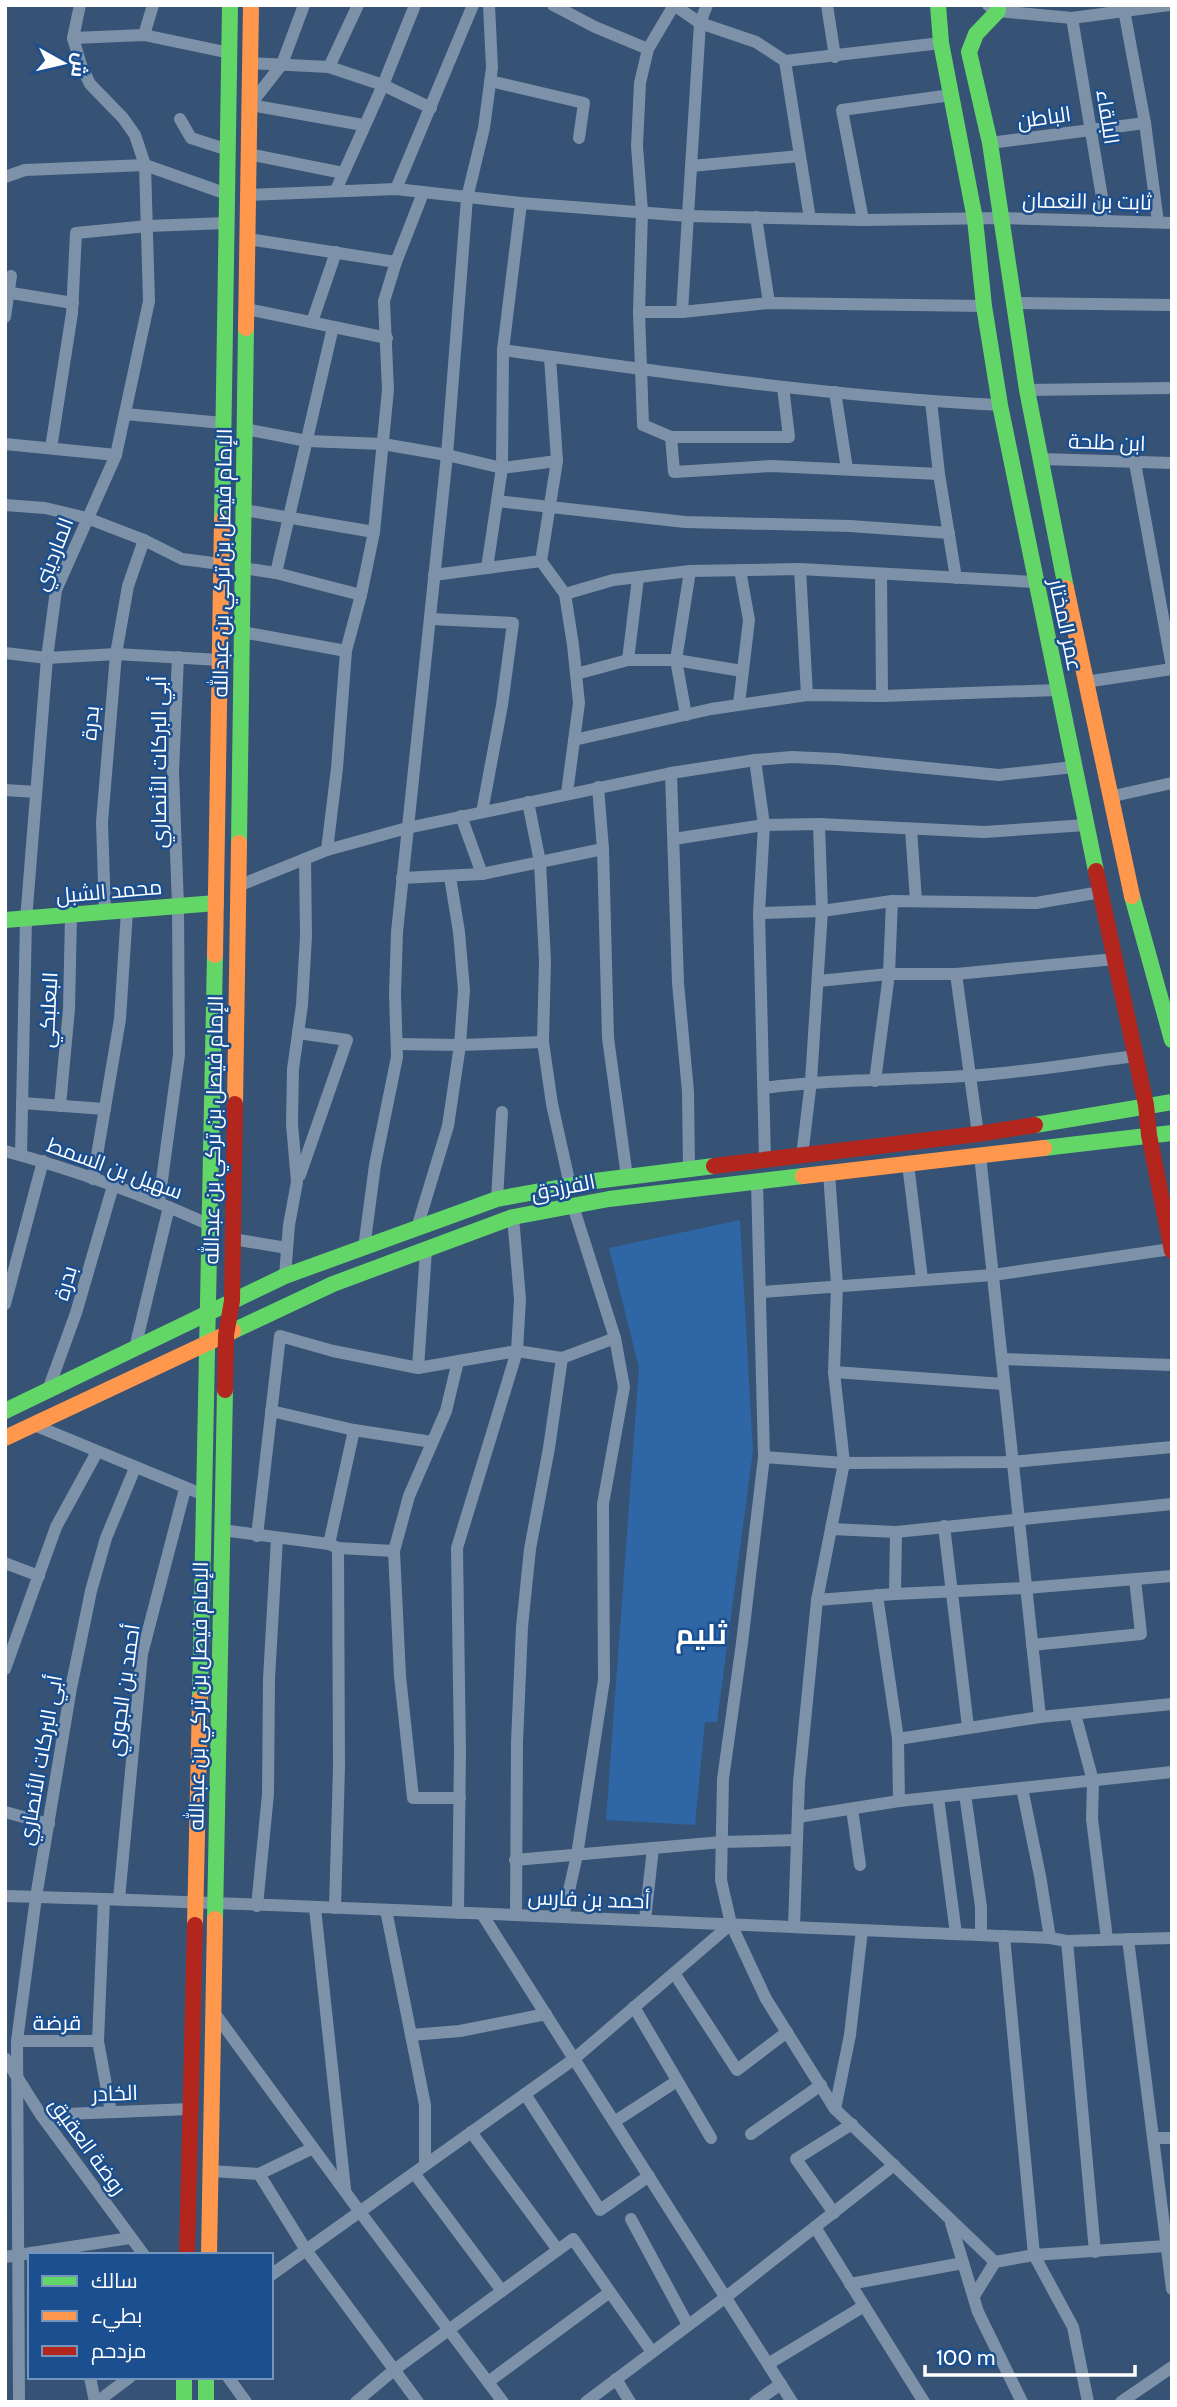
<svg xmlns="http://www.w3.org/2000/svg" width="1177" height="2407" font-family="Cabin,Cairo,sans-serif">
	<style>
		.green { fill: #2f66a5 }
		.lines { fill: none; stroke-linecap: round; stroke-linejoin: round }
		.street { stroke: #7d92a8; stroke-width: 12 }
		.fast { stroke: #63d668; stroke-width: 16 }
		.slow { stroke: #ff974d; stroke-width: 16 }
		.jam { stroke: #b3261e; stroke-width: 16 }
		.labels { text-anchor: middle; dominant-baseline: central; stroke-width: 5; stroke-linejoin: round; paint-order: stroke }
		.street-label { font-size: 21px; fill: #fff; stroke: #1b4f8f }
		.district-label { font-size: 28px; font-weight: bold; fill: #fff; stroke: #1b4f8f }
	</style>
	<rect width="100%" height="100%" fill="#365274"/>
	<polygon class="green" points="740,1220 753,1451 717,1722 705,1722 695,1825 606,1820 639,1368 609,1248"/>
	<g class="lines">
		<g class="street">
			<polyline points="304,5 282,64 250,105 363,125"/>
			<polyline points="553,5 595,27 648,49"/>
			<polyline points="674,5 700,23 756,42 785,61"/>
			<polyline points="827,5 835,57"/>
			<polyline points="988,5 998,11 1072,18 1169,5"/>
			<polyline points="1125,5 1124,10 1145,123 1158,222"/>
			<polyline points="1072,18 1106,221"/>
			<polyline points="144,35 153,5"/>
			<polyline points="73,38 144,35 230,53"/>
			<polyline points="251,63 329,67 383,85 431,108"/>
			<polyline points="329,67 358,5"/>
			<polyline points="490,81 584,103 579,138"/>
			<polyline points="180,119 191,138 228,150"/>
			<polyline points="990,143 1145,123"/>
			<polyline points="249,154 343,173"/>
			<polyline points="691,166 800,156"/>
			<polyline points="5,177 25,170 145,165 227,194"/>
			<polyline points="396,189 473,5"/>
			<polyline points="336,190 383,85 415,5"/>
			<polyline points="248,195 396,189 521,203 688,216 863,220 1001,218 1172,223"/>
			<polyline points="756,217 769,303"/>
			<polyline points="810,219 785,61 941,43"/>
			<polyline points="863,220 842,110 951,95"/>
			<polyline points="248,239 396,262"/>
			<polyline points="5,292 73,303"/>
			<polyline points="1013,303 1172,305"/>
			<polyline points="247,309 387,338"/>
			<polyline points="639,312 682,312 769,303 984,306"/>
			<polyline points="682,312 700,23 707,5"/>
			<polyline points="5,317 11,276"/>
			<polyline points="312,322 336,252"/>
			<path d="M503,350C668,373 834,397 1000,405"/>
			<polyline points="783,387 789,437 671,437 674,472 772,466 939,474"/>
			<polyline points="1027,390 1172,388"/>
			<polyline points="835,392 847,469"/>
			<polyline points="931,401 939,474 956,578"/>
			<polyline points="125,414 223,423"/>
			<polyline points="245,429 307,441 383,444 447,455 502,468 557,461"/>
			<polyline points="671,437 643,425 639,312 642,212 637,146 640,83 648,49 674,5"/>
			<polyline points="5,444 116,455"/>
			<polyline points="51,448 72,313 76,233 148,226 227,223"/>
			<polyline points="1041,459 1172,463"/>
			<polyline points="1135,463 1172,667"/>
			<polyline points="497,501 685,522 850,526 949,533"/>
			<polyline points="5,505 45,508 87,518 144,540 182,559 221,564"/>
			<polyline points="244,510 374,532"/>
			<polyline points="541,561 557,461 550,357"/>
			<polyline points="243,568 276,573 361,595"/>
			<polyline points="487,568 502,468 503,350 521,203"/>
			<polyline points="800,569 807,695"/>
			<polyline points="276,573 333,327"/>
			<polyline points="881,574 882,696"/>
			<polyline points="434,575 541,561 565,594 573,645 579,703 567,793"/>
			<polyline points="565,594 613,580 690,571 800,569 1035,582"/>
			<polyline points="430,619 513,623 502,705 482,812"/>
			<polyline points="242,632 346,651"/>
			<polyline points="5,653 47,658 116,654 220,660"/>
			<polyline points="628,660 638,578"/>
			<polyline points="576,674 628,660 676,660 742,671"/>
			<polyline points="1085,682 1172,669"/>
			<polyline points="739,704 749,620 740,570"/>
			<polyline points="686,715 676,660 690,571"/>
			<polyline points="574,740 711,709 807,695 882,696 1058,690"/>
			<polyline points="755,760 764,825 759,913 765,1160"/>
			<polyline points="671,773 678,983 688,1092 689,1169"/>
			<polyline points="598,787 603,849 608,1038 627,1177"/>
			<polyline points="5,790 36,792"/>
			<polyline points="1109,797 1172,783"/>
			<polyline points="528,802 540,862 545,961 543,1042 552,1104 570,1185"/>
			<polyline points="461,816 482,874"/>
			<polyline points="911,829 916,901"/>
			<polyline points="674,839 764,825 819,824 984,832 1086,825"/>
			<polyline points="327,850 337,768 346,651 361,595 374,532 388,390 384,301 396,262 423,193"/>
			<polyline points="402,878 482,874 603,849"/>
			<polyline points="238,886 327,850 407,828 671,773 755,760 792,757 836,759 999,775 1074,767"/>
			<polyline points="105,913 102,822 116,654 128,586 144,540"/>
			<polyline points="759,913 822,911 892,901 1036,903 1101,892"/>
			<polyline points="956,974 978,1134"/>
			<polyline points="818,981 889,974 956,974 1115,959"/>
			<polyline points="298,1033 347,1040 300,1175"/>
			<polyline points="397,1044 460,1045 543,1042"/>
			<polyline points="875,1081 889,974 892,901"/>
			<path d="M764,1088C831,1079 899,1080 966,1076C1022,1073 1079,1063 1135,1056"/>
			<polyline points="22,1103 105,1109"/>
			<polyline points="60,1106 69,1009 71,916"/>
			<path d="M5,1151C75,1170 144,1195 210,1225"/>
			<polyline points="21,1155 26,920 47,658 56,590 116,455 149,301 145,165 135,135 123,118 90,84 81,65 73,38 80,5"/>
			<polyline points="980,1155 1040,1717"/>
			<polyline points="802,1156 811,1081 822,911 819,824"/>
			<polyline points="908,1164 922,1279"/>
			<polyline points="93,1179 120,1019 127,911"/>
			<polyline points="757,1182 764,1457 742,1643 723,1779 721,1880 731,1924 766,1999 835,2109 995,2262"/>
			<polyline points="497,1199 502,1112"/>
			<polyline points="159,1202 179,1055 178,906 173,772 178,657"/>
			<polyline points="417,1228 448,1126 460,1045 464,990 459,932 450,877"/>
			<polyline points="233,1239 287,1248"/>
			<polyline points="364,1248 375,1165 397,1057 395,994 397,932 447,455 467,198 484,128 492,68 489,5"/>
			<polyline points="285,1276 289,1225 297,1182 292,1124 293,1069 302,1005 306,936 305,859"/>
			<polyline points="761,1292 993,1275 1171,1249"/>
			<polyline points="5,1304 43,1161"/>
			<polyline points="135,1348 169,1207"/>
			<polyline points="1002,1359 1172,1365"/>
			<polyline points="458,1361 446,1411 409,1496 394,1551 400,1676 413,1798 460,1798"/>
			<polyline points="418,1368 426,1250"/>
			<polyline points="834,1372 1004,1384"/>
			<polyline points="48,1390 76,1313 113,1186"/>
			<polyline points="271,1411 354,1430 432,1442"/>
			<polyline points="34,1425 204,1495"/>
			<polyline points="764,1457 844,1463 1012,1462 1172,1447"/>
			<polyline points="944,1526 968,1727"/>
			<polyline points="831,1529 896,1532 1172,1504"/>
			<polyline points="222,1530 329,1544 338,1548 394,1551"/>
			<polyline points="257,1536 280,1336 333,1351 418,1368 517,1351 562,1358 615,1338"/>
			<polyline points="329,1544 354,1430"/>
			<polyline points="5,1563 39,1576"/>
			<polyline points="895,1594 896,1532"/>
			<polyline points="877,1595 898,1739 899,1801"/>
			<polyline points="817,1600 895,1594 1026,1588 1172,1576"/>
			<polyline points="1032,1645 1141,1634 1135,1579"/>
			<polyline points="5,1669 56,1527 97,1452"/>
			<polyline points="1075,1714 1093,1781 1092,1819 1107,1939"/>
			<polyline points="898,1739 1040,1717 1172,1704"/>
			<polyline points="1022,1788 1040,1876 1050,1938"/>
			<polyline points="965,1794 981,1907 981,1935"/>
			<polyline points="938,1797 956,1934"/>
			<polyline points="852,1809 860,1865"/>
			<polyline points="5,1812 49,1824"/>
			<polyline points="798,1817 899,1801 1172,1772"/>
			<polyline points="515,1860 722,1842 797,1840"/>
			<path d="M5,1896C353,1906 702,1924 1050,1938L1067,1941L1172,1938"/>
			<polyline points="104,1899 98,2041 111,2112"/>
			<polyline points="119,1899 142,1654 185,1489"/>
			<polyline points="257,1906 268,1794 269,1679 277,1538"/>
			<polyline points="315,1908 345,2189"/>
			<polyline points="335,1908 339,1767 338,1548"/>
			<polyline points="386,1910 425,2105 425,2165"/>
			<polyline points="458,1913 460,1752 457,1548 517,1351 520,1299 513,1217"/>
			<polyline points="482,1914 792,2402"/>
			<polyline points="516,1915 517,1742 522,1627 530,1549 549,1448 562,1358"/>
			<polyline points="563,1917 577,1855 604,1680 603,1504 624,1387 615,1338 573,1206"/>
			<polyline points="645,1920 653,1848"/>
			<polyline points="794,1927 799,1782 817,1600 844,1463 834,1372 837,1285 829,1173"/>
			<polyline points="1004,1936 1034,2255 1166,2246"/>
			<polyline points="1128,1939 1172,2289"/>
			<polyline points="1067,1941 1095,2252"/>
			<polyline points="674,1973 737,2070 787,2032"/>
			<polyline points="634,2007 711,2138"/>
			<polyline points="213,2011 360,2212 503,2402"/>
			<polyline points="411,2035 460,2031 546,2014"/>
			<polyline points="17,2041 98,2041"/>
			<polyline points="5,2058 41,2115 144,2255"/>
			<polyline points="525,2094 600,2210 649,2176"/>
			<polyline points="835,2109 850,2035 862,1930"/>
			<polyline points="41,2115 190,2109"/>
			<polyline points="614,2122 677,2081"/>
			<polyline points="471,2132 558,2250"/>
			<polyline points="751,2134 821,2085"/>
			<polyline points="1153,2138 1172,2138"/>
			<polyline points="210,2171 259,2174 313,2148"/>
			<polyline points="414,2173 502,2291"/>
			<polyline points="259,2174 306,2250 418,2402"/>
			<polyline points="834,2213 796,2159 852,2124"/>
			<polyline points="631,2219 688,2325"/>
			<polyline points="951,2223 978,2312 1022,2402"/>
			<polyline points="815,2227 924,2402"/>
			<polyline points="5,2257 130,2238"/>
			<polyline points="271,2275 574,2059 731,1924"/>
			<polyline points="850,2284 963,2263"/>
			<polyline points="974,2296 995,2262 1034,2255 1073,2327 1088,2402"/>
			<polyline points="768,2364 864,2306"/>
			<polyline points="90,2377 95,2402"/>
			<polyline points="228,2377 246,2402"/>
			<polyline points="616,2379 630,2402"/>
			<polyline points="488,2382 610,2292"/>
			<polyline points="19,2402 17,2041 36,1897 71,1688 91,1591 106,1538 135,1468"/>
			<polyline points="97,2402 130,2377"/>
			<polyline points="356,2402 394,2370 573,2239 652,2352"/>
			<polyline points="586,2402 726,2297 894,2165"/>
			<polyline points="755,2402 781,2384"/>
			<polyline points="1121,2402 1172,2367"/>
		</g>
		<g class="fast">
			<polyline points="938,5 941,43 975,219 984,306 1000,405 1096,871"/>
			<polyline points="998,11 976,34 969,52 990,143 1027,390 1066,588"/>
			<polyline points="222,520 230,5"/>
			<polyline points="239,843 246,328"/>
			<polyline points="1132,896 1172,1040"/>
			<polyline points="5,920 216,903"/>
			<polyline points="1035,1125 1172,1102"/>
			<polyline points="1044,1148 1172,1133"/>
			<polyline points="233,1331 333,1284 513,1217 609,1199 803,1176"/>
			<polyline points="5,1411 285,1276 497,1199 595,1181 714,1166"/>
			<polyline points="200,1699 215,955"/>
			<polyline points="215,1919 225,1390"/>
			<polyline points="184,2377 184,2402"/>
			<polyline points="206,2377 206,2402"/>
		</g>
		<g class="slow">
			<polyline points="246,328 251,5"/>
			<polyline points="1066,588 1132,896"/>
			<polyline points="215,955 222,520"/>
			<polyline points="235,1104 239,843"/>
			<polyline points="803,1176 1044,1148"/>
			<polyline points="5,1438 233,1331"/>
			<polyline points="195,1925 200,1699"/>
			<polyline points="209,2255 215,1919"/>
		</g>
		<g class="jam">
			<polyline points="1096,871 1146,1105 1149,1135 1172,1251"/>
			<polyline points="714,1166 978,1134 1035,1125"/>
			<polyline points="225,1390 226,1335 232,1301 235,1104"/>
			<polyline points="187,2255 195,1925"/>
		</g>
	</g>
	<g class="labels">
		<g class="street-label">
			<text transform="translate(1044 117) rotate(-8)">الباطن</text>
			<text transform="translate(1108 117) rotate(81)">البلقاء</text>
			<text transform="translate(1087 201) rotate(1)">ثابت بن النعمان</text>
			<text transform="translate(1107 442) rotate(2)">ابن طلحة</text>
			<text transform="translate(53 554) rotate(-69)">المارديني</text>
			<text transform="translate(222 563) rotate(-89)">الإمام فيصل بن تركي بن عبدالله</text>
			<text transform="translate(1066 625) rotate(78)">عمر المختار</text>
			<text transform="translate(90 723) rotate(-85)">بدرة</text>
			<text transform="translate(158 762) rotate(-90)">أبي البركات الأنصاري</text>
			<text transform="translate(109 891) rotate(-5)">محمد الشبل</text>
			<text transform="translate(48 1010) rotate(-87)">البعلبكي</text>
			<text transform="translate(213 1130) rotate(-89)">الإمام فيصل بن تركي بن عبدالله</text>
			<text transform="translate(115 1168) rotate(20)">سهيل بن السمط</text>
			<text transform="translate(563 1187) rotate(-11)">الفرزدق</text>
			<text transform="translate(65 1283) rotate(-74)">بدرة</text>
			<text transform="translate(123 1690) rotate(-82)">أحمد بن الجوري</text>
			<text transform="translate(198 1696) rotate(-89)">الإمام فيصل بن تركي بن عبدالله</text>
			<text transform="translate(40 1760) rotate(-80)">أبي البركات الأنصاري</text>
			<text transform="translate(589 1899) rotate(2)">أحمد بن فارس</text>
			<text x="57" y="2022">قرضة</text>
			<text transform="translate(115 2093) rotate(-2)">الخادر</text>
			<text transform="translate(88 2146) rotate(54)">روضة العقيق</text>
		</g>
		<g class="district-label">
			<text x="701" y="1634">ثليم</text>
		</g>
	</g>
	<rect width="1177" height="2407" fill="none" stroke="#ffffff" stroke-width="14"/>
	<rect x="28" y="2253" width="245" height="126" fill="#1b4f8f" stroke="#7695bc" stroke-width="2"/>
	<rect x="42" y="2276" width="35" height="10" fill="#63d668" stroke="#7695bc" stroke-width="2"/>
	<text x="91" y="2288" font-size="21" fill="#ffffff">سالك</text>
	<rect x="42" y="2311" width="35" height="10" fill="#ff974d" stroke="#7695bc" stroke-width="2"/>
	<text x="91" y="2323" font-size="21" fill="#ffffff">بطيء</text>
	<rect x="42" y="2346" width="35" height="10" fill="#b3261e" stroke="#7695bc" stroke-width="2"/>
	<text x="91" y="2358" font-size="21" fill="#ffffff">مزدحم</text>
	<g transform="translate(63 63) rotate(98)" stroke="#1b4f8f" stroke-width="5" paint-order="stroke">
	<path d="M0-5L12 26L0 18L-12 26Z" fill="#ffffff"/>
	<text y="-10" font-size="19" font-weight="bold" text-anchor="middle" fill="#ffffff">ش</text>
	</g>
	<path d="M925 2365v10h210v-10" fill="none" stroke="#ffffff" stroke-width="3.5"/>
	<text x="936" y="2365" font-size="21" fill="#ffffff" stroke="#1b4f8f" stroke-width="5" paint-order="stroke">100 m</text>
</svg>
